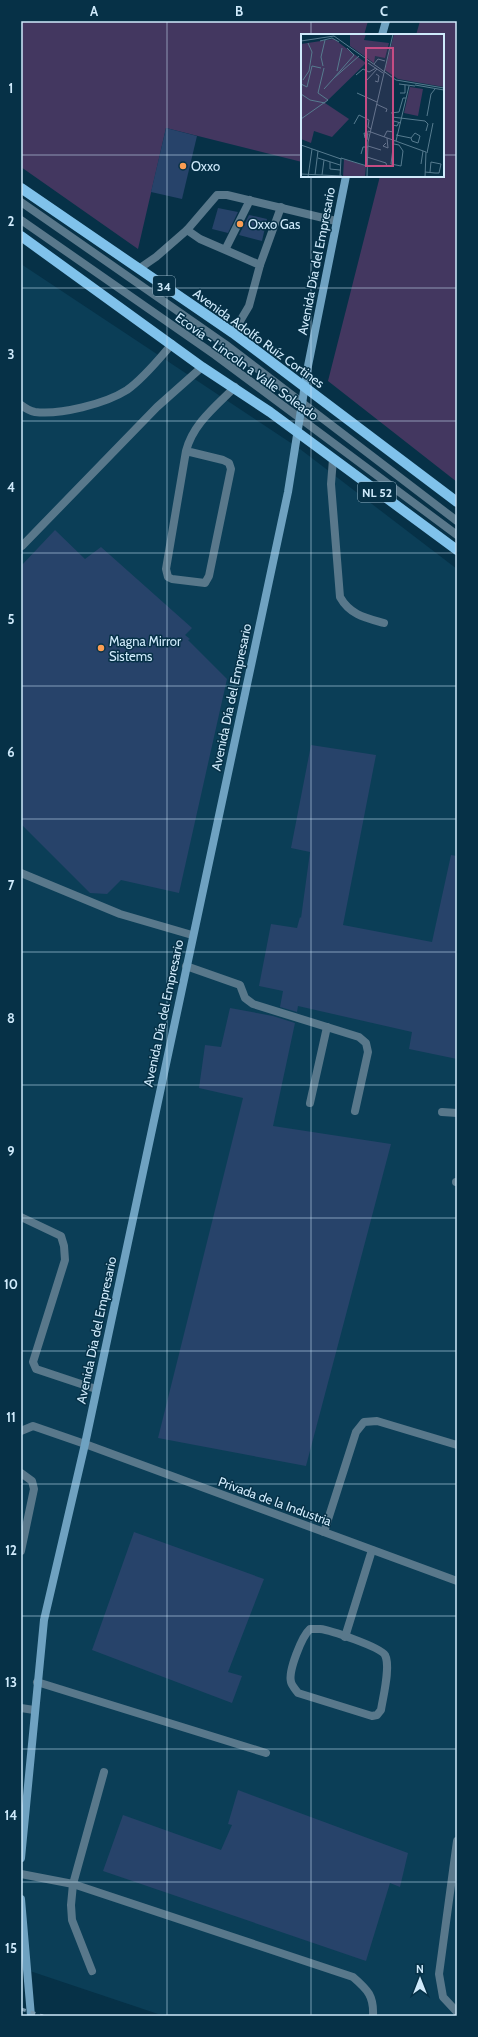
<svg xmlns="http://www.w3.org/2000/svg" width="478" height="2037" font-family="Cabin,sans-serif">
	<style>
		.built { fill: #0b3e57 }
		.green { fill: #433760 }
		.building { fill: #27436a }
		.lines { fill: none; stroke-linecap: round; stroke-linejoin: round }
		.lane { stroke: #59788b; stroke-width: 8 }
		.street { stroke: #59788b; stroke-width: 8 }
		.secondary { stroke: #6fa2c1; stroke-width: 8 }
		.primary { stroke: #80c2eb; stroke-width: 10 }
		.rail { stroke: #7899ad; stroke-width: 3; stroke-dasharray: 5 5; stroke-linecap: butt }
		.grid { fill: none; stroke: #cfeafb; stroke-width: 1; stroke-opacity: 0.55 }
		.poi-dot { fill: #fc9d53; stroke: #063147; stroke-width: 1.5 }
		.labels { text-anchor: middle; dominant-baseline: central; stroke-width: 3; stroke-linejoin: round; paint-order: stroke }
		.shield { fill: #063147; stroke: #93b2c5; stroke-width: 1 }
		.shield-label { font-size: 12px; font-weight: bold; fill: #cfeafb }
		.poi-label { font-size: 13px; fill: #cfeafb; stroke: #063147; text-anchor: start }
		.street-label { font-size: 13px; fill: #cfeafb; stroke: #063147 }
		.inset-road { fill: none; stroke: #567b8f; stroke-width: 1 }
		.view { fill: #c54c83; fill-opacity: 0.15; stroke: #c54c83; stroke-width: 2 }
		.inset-edge { fill: none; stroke: #cfeafb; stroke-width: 2 }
		.neatline { fill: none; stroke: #cfeafb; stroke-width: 1.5 }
		.grid-label { font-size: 13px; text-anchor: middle; font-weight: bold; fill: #cfeafb }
	</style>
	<rect width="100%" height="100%" fill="#063147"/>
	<polygon class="built" points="21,264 300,449 457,569 457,2016 164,2016 21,1968"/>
	<g class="green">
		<polygon points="21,21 368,21 364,35 302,35 302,162 166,128 138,249 21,167"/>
		<polygon points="420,21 457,21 457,482 328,381 380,176 443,176 443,35 416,35"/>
	</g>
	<g class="building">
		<polygon points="166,128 197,136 182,199 151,192"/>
		<polygon points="218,208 238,212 228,233 212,229"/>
		<polygon points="249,215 267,219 262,241 239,235"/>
		<polygon points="55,530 85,559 101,547 192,628 185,635 190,639 188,640 227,679 179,893 121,880 107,894 90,893 21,824 21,566"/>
		<polygon points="311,745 376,755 343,925 432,942 451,855 457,856 457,1059 409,1049 412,1032 298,1006 297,1012 280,1007 283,991 259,986 271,924 297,928 300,917 301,918 310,852 291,848"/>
		<polygon points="230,1008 273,1016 295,1023 273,1126 391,1144 306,1466 158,1438 243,1098 199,1088 205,1045 221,1047"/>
		<polygon points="134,1532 264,1579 228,1672 242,1676 232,1703 92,1650"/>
		<polygon points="238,1790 408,1853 400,1887 390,1883 366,1961 103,1871 123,1815 221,1850 232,1825 228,1824"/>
	</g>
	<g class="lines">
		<g class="lane">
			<polyline points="21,202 225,344 457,521"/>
			<polyline points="21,220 215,355 457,535"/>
			<polyline points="187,230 200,239 260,265 249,306 233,333"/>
			<polyline points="226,248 250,200"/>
			<polyline points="260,265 281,207"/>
			<polyline points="140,268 156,257 187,230 217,195 227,195 336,221"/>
			<path d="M21,405C25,408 30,411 35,412C60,415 105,404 127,390C144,378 159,359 172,344"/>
			<path d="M186,451L223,460L229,463L231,469L209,576L205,583L172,579L168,577L166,569L186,451C193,424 215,407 235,387"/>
			<path d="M333,459L331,484L340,597C350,615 366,618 384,623"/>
			<polyline points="22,546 157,407 202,367"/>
			<polyline points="21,873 120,914 192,935"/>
			<polyline points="186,966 240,985 245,998 253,1004 359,1037 366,1043 368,1052 355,1111"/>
			<polyline points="310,1103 327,1027"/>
			<polyline points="442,1112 457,1113"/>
			<polyline points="456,1182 457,1182"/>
			<polyline points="21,1217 61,1236 64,1246 65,1260 33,1362 36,1369 96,1389"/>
			<polyline points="21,1431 33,1426 85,1444"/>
			<polyline points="21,1473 32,1481 34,1489 21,1551"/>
			<polyline points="324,1532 356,1432 364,1422 377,1421 457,1445"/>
			<path d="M310,1629C313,1629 317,1629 320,1629C330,1630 380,1647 385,1655C391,1666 383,1697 381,1710L377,1715L372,1716L298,1693C296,1690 292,1686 291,1682C288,1671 302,1636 310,1629Z"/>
			<polyline points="345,1637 372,1550"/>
			<polyline points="37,1682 266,1753"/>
			<polyline points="21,1708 34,1710"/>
			<polyline points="457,1841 439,1974 443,1997 457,2012"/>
			<path d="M21,1874L73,1884L353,1977C368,1990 374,1996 373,2016"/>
			<polyline points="92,1971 72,1920 71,1905 73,1884 104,1772"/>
		</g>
		<polyline class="street" points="85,1444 457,1581"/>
		<g class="secondary">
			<polyline points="382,35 386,21"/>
			<polyline points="21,1858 44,1620 85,1444 288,492 308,366 346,176"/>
			<polyline points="21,1899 31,2016"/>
		</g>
		<g class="primary">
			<polyline points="21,188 233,333 457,502"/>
			<polyline points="21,236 202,367 270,412 457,550"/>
		</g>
		<polyline class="rail" points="21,2009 43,2016"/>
	</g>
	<path class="grid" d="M167,21V2016M311,21V35M21,155H302M443,155H457M311,176V2016M21,288H457M21,421H457M21,553H457M21,686H457M21,819H457M21,952H457M21,1085H457M21,1218H457M21,1351H457M21,1484H457M21,1616H457M21,1749H457M21,1882H457"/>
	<g class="poi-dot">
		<circle cx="183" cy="166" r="4"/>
		<circle cx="240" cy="224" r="4"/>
		<circle cx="101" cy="648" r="4"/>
	</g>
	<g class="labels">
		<g class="shield">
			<rect x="153" y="276" width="22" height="20" rx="3"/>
			<rect x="358" y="482" width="38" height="20" rx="3"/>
		</g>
		<g class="shield-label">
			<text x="164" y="286">34</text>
			<text x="377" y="492">NL 52</text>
		</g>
		<g class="poi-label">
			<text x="191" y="166">Oxxo</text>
			<text x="248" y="224">Oxxo Gas</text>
			<text x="109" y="641">Magna Mirror<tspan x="109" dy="15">Sistems</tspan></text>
		</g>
		<g class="street-label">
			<text transform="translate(316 261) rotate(-79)">Avenida Día del Empresario</text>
			<text transform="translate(259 338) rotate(36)">Avenida Adolfo Ruíz Cortines</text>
			<text transform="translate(247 366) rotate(36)">Ecovía - Lincoln a Valle Soleado</text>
			<text transform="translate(231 697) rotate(-78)">Avenida Día del Empresario</text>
			<text transform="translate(163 1013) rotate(-78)">Avenida Día del Empresario</text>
			<text transform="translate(96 1330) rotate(-78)">Avenida Día del Empresario</text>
			<text transform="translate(275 1501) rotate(20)">Privada de la Industria</text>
		</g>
	</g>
	<g transform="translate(301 34)">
		<rect width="143" height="143" fill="#063147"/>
		<path d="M49,0H65L63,6L88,9L84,24L74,22L73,29L49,12ZM93,0H143V53L97,45L84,36ZM33,5L65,29L24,69L48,85L31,103L13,97L10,109L0,105V10ZM109,53L122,55L117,82L103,79ZM43,125L65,132L64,143H42Z" fill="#433760"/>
		<path class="inset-road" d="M0,7L33,2L95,46L143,54M19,7L31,4L38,8M46,14L53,21L33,44L58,22M67,29L82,39M73,30L77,25L84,27M22,32L20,23L24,6M36,37L41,14M55,41L62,35L68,38L75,34M2,46L8,37L11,18L7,9M66,46L76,35M74,47L77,48L78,42L75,40M0,50L6,53L11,32L20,34M98,50L114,52M114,51L143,56M23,55L33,44M56,59L76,68M99,59H104V51M0,60L9,66L24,69M75,70L86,75L85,78M90,79L98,78L102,64H105M126,82L130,60L134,55M91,83L124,87L127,90L125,97M0,85L27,66L17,59L23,34M98,88L96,92L92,91L93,87L100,89M53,90L58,81L68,86L67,93L70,95M95,101L110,104L111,107L117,109L119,102L114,99L110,104M83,103L86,97L93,98M64,104L63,99L67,100L65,108M66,106L67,97L125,118L124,143M95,107L108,52M85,109L82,112L87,114L86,104M93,110L98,111L102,117L100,132L90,130L93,106M0,111L40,125M67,112L80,116M126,119L132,89M60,120L62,113H67M66,123L85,129L86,133M17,124L39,131M29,128V135L39,136M120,130L122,117M124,138L134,139H138L140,130L130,128L129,138M0,140L41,142M14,141L17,117M21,141L23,126M7,143L11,115M39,143L40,124L66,132M66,143L67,108L92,0"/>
		<path class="view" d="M65,14H92V132H65Z"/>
		<rect width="143" height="143" class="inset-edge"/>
	</g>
	<rect width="478" height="2037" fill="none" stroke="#063147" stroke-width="44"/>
	<g transform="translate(420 1979)" stroke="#063147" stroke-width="3" paint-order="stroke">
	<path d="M0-3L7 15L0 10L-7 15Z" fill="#cfeafb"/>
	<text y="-6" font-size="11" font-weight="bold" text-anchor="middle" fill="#cfeafb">N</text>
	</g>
	<rect x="22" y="22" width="434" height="1993" class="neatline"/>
	<g class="grid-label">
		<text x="94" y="16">A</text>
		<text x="239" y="16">B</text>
		<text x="384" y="16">C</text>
		<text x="11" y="93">1</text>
		<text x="11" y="226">2</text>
		<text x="11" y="359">3</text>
		<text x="11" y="492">4</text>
		<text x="11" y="624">5</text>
		<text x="11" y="757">6</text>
		<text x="11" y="890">7</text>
		<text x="11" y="1023">8</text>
		<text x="11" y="1156">9</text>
		<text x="11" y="1289">10</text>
		<text x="11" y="1422">11</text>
		<text x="11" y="1555">12</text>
		<text x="11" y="1687">13</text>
		<text x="11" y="1820">14</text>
		<text x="11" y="1953">15</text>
	</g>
</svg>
